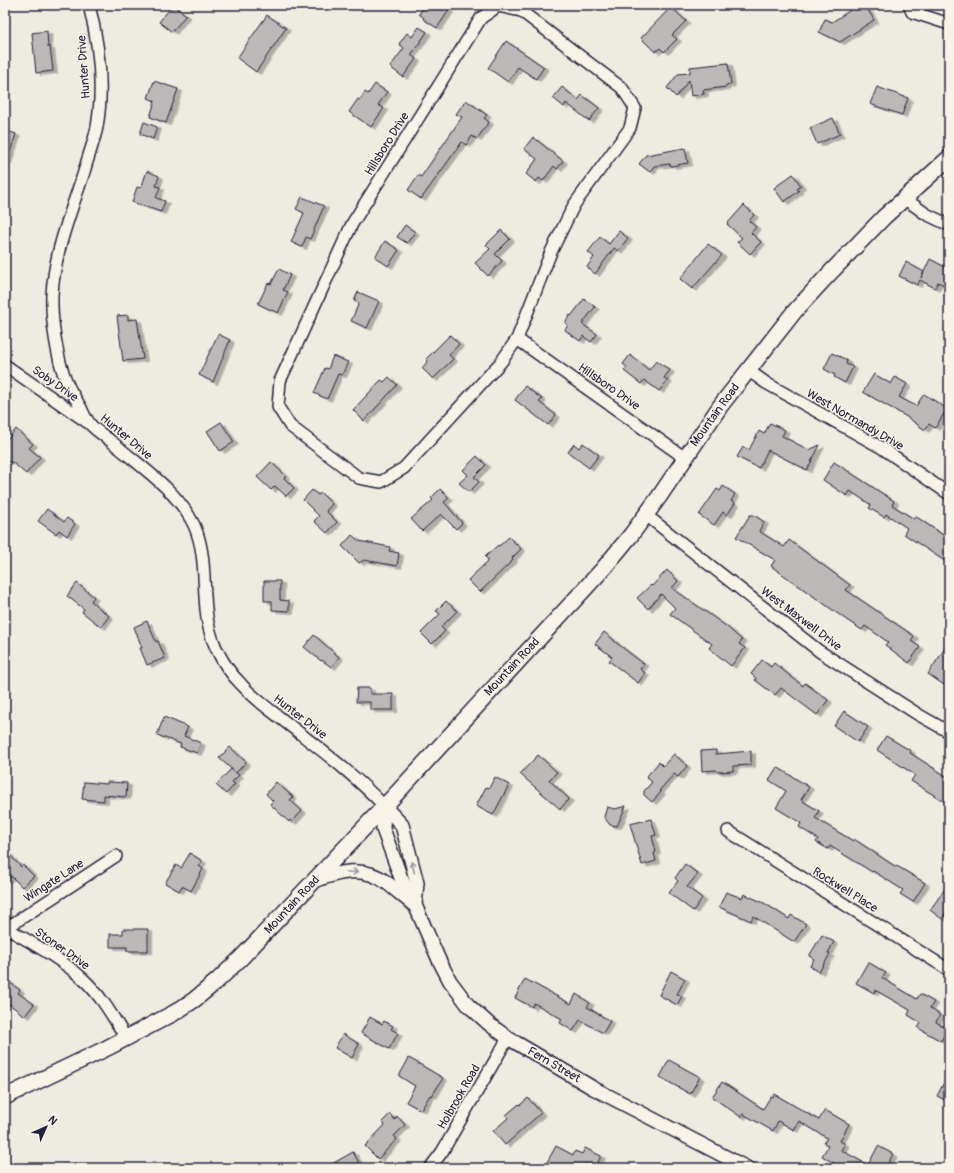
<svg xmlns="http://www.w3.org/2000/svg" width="954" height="1173" font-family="Pangolin,sans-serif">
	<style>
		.building { fill: #bbb8b7; stroke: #22223b; filter: url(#shadow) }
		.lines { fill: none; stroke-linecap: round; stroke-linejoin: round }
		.minor-casing { stroke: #22223b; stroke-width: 14 }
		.tertiary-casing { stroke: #22223b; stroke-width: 16 }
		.secondary-casing { stroke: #22223b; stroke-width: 18 }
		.minor { stroke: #f7f3e8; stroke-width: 11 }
		.tertiary { stroke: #f7f3e8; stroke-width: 13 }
		.secondary { stroke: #f7f3e8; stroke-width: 15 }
		.oneway { stroke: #97959a }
		.labels { text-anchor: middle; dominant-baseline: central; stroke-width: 3; stroke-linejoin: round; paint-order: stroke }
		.street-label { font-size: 12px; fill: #22223b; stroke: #f7f3e8 }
	</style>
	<defs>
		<filter id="shadow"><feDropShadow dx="4.5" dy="2.5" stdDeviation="0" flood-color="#0004"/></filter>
	</defs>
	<rect width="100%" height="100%" fill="#eeebe1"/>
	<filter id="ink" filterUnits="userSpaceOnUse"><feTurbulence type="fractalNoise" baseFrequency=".025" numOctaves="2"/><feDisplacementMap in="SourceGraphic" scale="8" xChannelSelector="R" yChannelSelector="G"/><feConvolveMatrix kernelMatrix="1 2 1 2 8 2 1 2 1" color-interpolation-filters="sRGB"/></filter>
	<g filter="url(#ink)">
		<g class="building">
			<polygon points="173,5 186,15 172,32 159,22"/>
			<polygon points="425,5 441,5 449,10 437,28 423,19 424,18 419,14"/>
			<polygon points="858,5 865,5 874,20 840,42 819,32 825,19 832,22"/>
			<polygon points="671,7 686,21 672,35 677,39 664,52 660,48 655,52 641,38"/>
			<polygon points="267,15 286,28 256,72 237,58"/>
			<polygon points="419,27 427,32 411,55 416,59 403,77 390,67 404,48 399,44 407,33 412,37"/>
			<polygon points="47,31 48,47 50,47 53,71 36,73 32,33"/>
			<polygon points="506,41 544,67 536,79 518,67 508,82 488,68"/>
			<polygon points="728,63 731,84 726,85 726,87 703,90 704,94 691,96 689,80 676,97 667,88 678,74 690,73 690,67"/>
			<polygon points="154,81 178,89 166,123 150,117 155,101 148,98"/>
			<polygon points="375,84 387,92 378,105 384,108 371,127 349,112 358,99 360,100 365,92 368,94"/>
			<polygon points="562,87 578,100 582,95 599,108 589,121 566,103 564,107 553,98"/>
			<polygon points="877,87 908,98 902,115 870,104"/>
			<polygon points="466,100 487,115 484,118 489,122 477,139 472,136 466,145 462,142 421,199 408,190 418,175 421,177 462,117 456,114"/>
			<polygon points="833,118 840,134 817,144 810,128"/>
			<polygon points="144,122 157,127 153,139 140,134"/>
			<polygon points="5,130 16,134 7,161 5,161"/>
			<polygon points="533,137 563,161 557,169 554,166 543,181 539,178 536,182 526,174 537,159 524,149"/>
			<polygon points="685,148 688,163 671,166 670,164 654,166 650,172 639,164 646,155"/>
			<polygon points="147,171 159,176 156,186 160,187 156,198 165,201 161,212 132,202 137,187 141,188"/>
			<polygon points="793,174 801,186 797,189 799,191 784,202 774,188"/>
			<polygon points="302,197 324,206 310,239 306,237 302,247 291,242 304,213 296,209"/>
			<polygon points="744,205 754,215 749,221 756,227 751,233 761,242 750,254 737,242 742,238 727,224"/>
			<polygon points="405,225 415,232 407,243 397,237"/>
			<polygon points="501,230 510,239 495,254 502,261 488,276 475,263 490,249 486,245"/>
			<polygon points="619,231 628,238 618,251 614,248 595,274 587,267 594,257 588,252 600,237 609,244"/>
			<polygon points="385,241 399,250 388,266 375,257"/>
			<polygon points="708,244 722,255 692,289 680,279"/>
			<polygon points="930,259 949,269 949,275 944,285 938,282 935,288 920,280 917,285 899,276 906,262 924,272 921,278"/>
			<polygon points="279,269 290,275 283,290 288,292 278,313 258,304 268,283 271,284"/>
			<polygon points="358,292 379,301 367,328 351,321 359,303 354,301"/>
			<polygon points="584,299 595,307 582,324 597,334 591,342 583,336 580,341 565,330 568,325 565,323 570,315 571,316"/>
			<polygon points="128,315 128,320 137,319 143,359 123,361 117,316"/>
			<polygon points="218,334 230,340 213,382 199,375"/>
			<polygon points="450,335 459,344 449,355 453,359 433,379 422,368 428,361 426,359"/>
			<polygon points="832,353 847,360 846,364 853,367 845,383 834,377 835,375 824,369"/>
			<polygon points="630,355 649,370 656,361 670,370 664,378 668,380 659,391 644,380 641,384 624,371 627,367 623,364"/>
			<polygon points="333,356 348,362 342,375 338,374 327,399 314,393 325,368 328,369"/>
			<polygon points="874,374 891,384 895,377 907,384 899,397 916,406 924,394 947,409 935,428 929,424 925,430 907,417 863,392"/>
			<polygon points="389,377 397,385 364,421 353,410 381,380 384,382"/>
			<polygon points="525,386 542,399 539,402 556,415 548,425 515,400"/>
			<polygon points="221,422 234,442 220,451 207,431"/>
			<polygon points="770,423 785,430 782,436 809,450 820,445 807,470 768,450 759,468 737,457 743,447 749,450 759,431 764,434"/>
			<polygon points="16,429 33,444 29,448 40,457 26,474 12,462 10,463 5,459 5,442"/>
			<polygon points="583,443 599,455 589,468 568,452 574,444 579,448"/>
			<polygon points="477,456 486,465 474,477 479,482 469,492 459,483 468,475 463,470"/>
			<polygon points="271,462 286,476 284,478 294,488 286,496 275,486 271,490 257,477"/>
			<polygon points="834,462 894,501 892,505 914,519 915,516 949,539 949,564 904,534 907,528 886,514 884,517 869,508 871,505 850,491 847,496 823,480"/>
			<polygon points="723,486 735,494 731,501 735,503 727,515 723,512 714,525 699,515 717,489 720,491"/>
			<polygon points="440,489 449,498 444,502 462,523 456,529 441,514 422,531 411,519 433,500 431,498"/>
			<polygon points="312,490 318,495 321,493 332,504 326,511 337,522 327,533 314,521 319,516 303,500"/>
			<polygon points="47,509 64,522 67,518 75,524 67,536 59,530 56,534 38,521"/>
			<polygon points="750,515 754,515 764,522 759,531 784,547 789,540 850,585 846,590 914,636 911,641 920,647 909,663 885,645 888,642 865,626 862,630 848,621 771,566 775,560 736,537"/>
			<polygon points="352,535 359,541 390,547 389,551 399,553 397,566 364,560 359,563 342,546"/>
			<polygon points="509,537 521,549 512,558 513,560 480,592 468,580 489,560 485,557 498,545 499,546"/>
			<polygon points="667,570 678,581 672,588 726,626 742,640 739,644 745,648 731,666 709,648 712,644 670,614 675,608 661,594 648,609 637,598 651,585 652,586"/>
			<polygon points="264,581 280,581 280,600 289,601 289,611 272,610 272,601 264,601"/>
			<polygon points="77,583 94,597 91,601 109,616 101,627 82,612 84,609 67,596"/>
			<polygon points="446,601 457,611 441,627 445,631 432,644 421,633 440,614 436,611"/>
			<polygon points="147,621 156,642 158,641 165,658 147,665 140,648 142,648 134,627"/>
			<polygon points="604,632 614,640 614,641 644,664 640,669 645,673 638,683 609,661 612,657 595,644"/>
			<polygon points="314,635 339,657 331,667 322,660 321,661 304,647"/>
			<polygon points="949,642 949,678 944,685 928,674"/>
			<polygon points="762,660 771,667 774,663 803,686 805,683 828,700 817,715 781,688 775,695 755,680 756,678 751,674"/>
			<polygon points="357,688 370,688 370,694 393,694 393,710 370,710 370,702 356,702"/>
			<polygon points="844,711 868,727 858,742 834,726"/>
			<polygon points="164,717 188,727 184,736 201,743 197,753 180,747 181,744 157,735"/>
			<polygon points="886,736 911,751 910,753 949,778 949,796 945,802 911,781 915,775 877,750"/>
			<polygon points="230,747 246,762 236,773 219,758"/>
			<polygon points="716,750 716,754 751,751 751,765 733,766 733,771 718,772 716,770 702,771 701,751"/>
			<polygon points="674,754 687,766 678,777 674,774 659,791 661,792 652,802 644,795 644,791 652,782 646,777 659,762 663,766"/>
			<polygon points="538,755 557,772 549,780 569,799 560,809 520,774"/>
			<polygon points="777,767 809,787 801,800 819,811 815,818 853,841 854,839 896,867 897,866 925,883 913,902 900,894 903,890 873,871 872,872 830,846 828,849 816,842 818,839 799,827 801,823 776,808 786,791 769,780"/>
			<polygon points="231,769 239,775 232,782 235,784 226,794 216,785"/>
			<polygon points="495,777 509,785 493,815 476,806 486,787 489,788"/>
			<polygon points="84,782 107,784 107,782 127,783 126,797 104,795 104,801 82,799"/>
			<polygon points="276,782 293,797 290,800 302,811 292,822 290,820 289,822 270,804 273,801 266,794"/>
			<polygon points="626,806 617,826 610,825 604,817 607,807 615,809"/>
			<polygon points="651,819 656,835 652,836 656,852 654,853 656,861 642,865 630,824"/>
			<polygon points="5,850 21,867 23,865 34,876 22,887 11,876 5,881"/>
			<polygon points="190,853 202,861 199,866 203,869 191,891 182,886 179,891 165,883 176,865 181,868"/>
			<polygon points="685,864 698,874 687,887 702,898 693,911 669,893 678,881 675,878"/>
			<polygon points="949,883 949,908 942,919 930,910"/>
			<polygon points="726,892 742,898 744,894 764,903 789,919 791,915 806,924 794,942 753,916 751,921 719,907"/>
			<polygon points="123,929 148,929 148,951 127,951 127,947 110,947 110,934 123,934"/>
			<polygon points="822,935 834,942 828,953 830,954 819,972 810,966 814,959 809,956"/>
			<polygon points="868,962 886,973 882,978 917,999 920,994 934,1002 930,1008 940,1015 936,1022 948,1029 941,1041 918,1028 921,1023 908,1015 910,1010 875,990 874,993 856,983"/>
			<polygon points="671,971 685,979 677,994 682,996 677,1005 659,995"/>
			<polygon points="5,979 20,990 18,993 34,1004 25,1016 5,1001"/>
			<polygon points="525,979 571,1004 576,994 590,1003 587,1007 610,1021 603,1033 580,1020 573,1031 560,1023 562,1019 534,1003 532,1007 515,998"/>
			<polygon points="370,1017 382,1024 384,1021 393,1026 391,1029 398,1033 389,1049 361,1033"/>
			<polygon points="343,1034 359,1044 352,1058 335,1048"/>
			<polygon points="409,1058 443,1078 432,1096 430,1095 421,1110 406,1102 415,1086 399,1076"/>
			<polygon points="669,1060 700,1077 690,1094 660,1077"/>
			<polygon points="949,1073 949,1102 937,1096"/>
			<polygon points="722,1082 763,1109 771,1096 773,1097 774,1094 819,1120 825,1110 849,1124 840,1141 845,1144 841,1150 868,1165 878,1146 893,1154 886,1168 842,1168 822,1156 828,1146 824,1143 827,1138 799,1121 794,1130 778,1121 773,1131 743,1114 741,1117 712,1097"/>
			<polygon points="528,1098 541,1113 505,1145 493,1131 508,1118 506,1115 519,1104 520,1105"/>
			<polygon points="390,1114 395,1120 397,1116 405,1125 394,1136 397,1139 378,1159 365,1146 385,1125 382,1122"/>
			<polygon points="556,1146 573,1155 575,1151 582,1154 585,1148 601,1156 595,1168 585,1164 583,1168 553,1168 546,1164"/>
			<polygon points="353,1152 359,1163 350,1168 325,1168"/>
		</g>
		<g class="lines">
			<g class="minor-casing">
				<g id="minor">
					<path d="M89,5C99,44 104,86 97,127C94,142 88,157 84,172C71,212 54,253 52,295C51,320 57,360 67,383C70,391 76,399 81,408C83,413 86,419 90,424C96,431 105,436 112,442C141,467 177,490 194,525C206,552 203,580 206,609C208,637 221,664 241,684C254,699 272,711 288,724C321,750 355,775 384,806"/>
					<polyline points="909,5 912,12 949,24"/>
					<polygon points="498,6 521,11 622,88 635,108 630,128 574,205 551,252 517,339 501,362 404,468 381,482 359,478 290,426 278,407 280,381 352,224 481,18"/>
					<polyline points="904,198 926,214 949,225"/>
					<polyline points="517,339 685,458"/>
					<polyline points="5,365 87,422"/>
					<polyline points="748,370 766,383 882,448 949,494"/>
					<polyline points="646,515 819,651 919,715 949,732"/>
					<polyline points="728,831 949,970"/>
					<path d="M5,927C31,943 60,958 82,978C101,995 113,1017 126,1038"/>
					<polyline points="5,929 116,856"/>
					<polyline points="430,1168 442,1152 508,1038"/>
				</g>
			</g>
			<g class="tertiary-casing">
				<g id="tertiary">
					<polyline points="384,806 383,829 401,878 415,905 439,960 450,981 468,1005 489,1024 508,1038 593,1088 747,1168"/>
					<polyline points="384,806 402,825 417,883 415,905"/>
					<path d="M314,881C338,872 364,865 386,882C395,889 404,897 413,904"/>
				</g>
			</g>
			<g class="secondary-casing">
				<polyline id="secondary" points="5,1097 107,1048 174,1013 194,1000 217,981 241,958 397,793 603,569 631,535 659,497 721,405 794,312 829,274 884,217 949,158"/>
			</g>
			<use href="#minor" class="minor"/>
			<use href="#tertiary" class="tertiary"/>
			<use href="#secondary" class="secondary"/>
		</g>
		<defs><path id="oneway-shaft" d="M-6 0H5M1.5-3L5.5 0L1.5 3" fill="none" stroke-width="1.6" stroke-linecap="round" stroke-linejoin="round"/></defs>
		<g class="oneway">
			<use href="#oneway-shaft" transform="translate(413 867) rotate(-104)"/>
			<use href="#oneway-shaft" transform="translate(352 872) rotate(-3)"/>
		</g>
	</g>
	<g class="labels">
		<g class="street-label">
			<text transform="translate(84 67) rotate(-94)">Hunter Drive</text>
			<text transform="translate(387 144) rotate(-58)">Hillsboro Drive</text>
			<text transform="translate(55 384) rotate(35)">Soby Drive</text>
			<text transform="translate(609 387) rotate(35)">Hillsboro Drive</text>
			<text transform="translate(715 415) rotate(-54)">Mountain Road</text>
			<text transform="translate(855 420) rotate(30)">West Normandy Drive</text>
			<text transform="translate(126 437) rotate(40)">Hunter Drive</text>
			<text transform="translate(801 619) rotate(37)">West Maxwell Drive</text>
			<text transform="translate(512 667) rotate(-47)">Mountain Road</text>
			<text transform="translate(300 717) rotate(38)">Hunter Drive</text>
			<text transform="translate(54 881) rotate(-33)">Wingate Lane</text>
			<text transform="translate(845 890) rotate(32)">Rockwell Place</text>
			<text transform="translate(292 905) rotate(-47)">Mountain Road</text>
			<text transform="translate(62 949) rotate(35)">Stoner Drive</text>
			<text transform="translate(554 1065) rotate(30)">Fern Street</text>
			<text transform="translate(459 1097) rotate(-60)">Holbrook Road</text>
		</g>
	</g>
	<rect width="954" height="1173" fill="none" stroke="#f7f3e8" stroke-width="20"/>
	<rect x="10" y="10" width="934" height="1153" fill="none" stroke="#22223b" stroke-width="1.5" filter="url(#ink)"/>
	<g transform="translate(46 1127) rotate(45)" stroke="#f7f3e8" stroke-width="3" paint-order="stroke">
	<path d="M0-3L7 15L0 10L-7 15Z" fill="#22223b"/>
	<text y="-6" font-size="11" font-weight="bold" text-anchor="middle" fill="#22223b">N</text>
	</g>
</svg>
